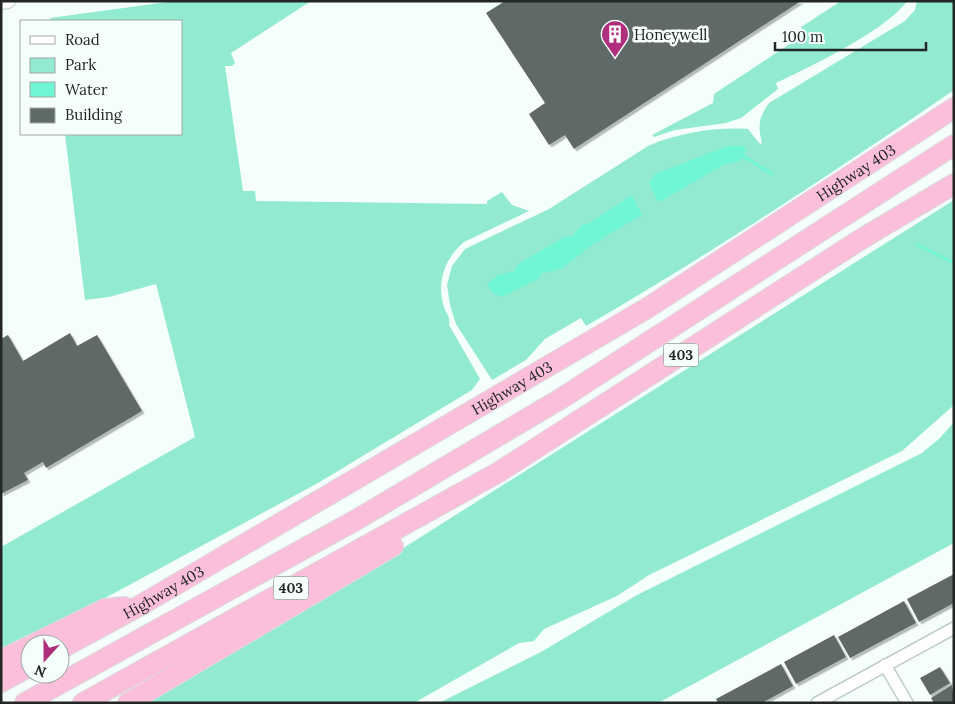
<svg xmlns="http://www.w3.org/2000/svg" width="955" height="704" font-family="Lora,serif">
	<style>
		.green { fill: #92ead1 }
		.water { fill: #70f6d5 }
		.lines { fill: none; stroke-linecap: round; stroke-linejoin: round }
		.stream { stroke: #70f6d5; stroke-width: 3 }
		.building { fill: #5f6b67; filter: url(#shadow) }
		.minor-casing { stroke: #bfccc8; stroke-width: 14 }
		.tertiary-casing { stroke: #bfccc8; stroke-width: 16 }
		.motorway-casing { stroke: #dcdcdc; stroke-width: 22 }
		.minor { stroke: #fff; stroke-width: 11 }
		.tertiary { stroke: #fff; stroke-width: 14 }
		.motorway { stroke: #fbbfdc; stroke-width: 20 }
		.labels { text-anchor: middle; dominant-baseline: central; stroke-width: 5; stroke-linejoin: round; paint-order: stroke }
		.shield { fill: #f4fffb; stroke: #616765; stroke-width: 1 }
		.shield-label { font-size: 14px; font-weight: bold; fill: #222625 }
		.poi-label { font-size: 15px; fill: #222625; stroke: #f4fffb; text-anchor: start }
		.street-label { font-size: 15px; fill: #222625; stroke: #f4fffb }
	</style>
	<defs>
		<filter id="shadow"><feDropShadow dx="2.5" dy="2.5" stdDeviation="0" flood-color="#0004"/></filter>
	</defs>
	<rect width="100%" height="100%" fill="#f4fffb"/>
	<g class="green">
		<path d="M175,1H311L231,53L235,63L232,66H225L243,191H255L256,201L487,204V201L502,192L512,205L529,211L464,242C445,258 436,282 444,307C446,313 451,318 449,325L480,379L472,390L318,483L94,604L1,651V547L195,437L156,284L109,297L85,300L65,134H181V21H51L50,18Z"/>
		<path d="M841,1H907C887,30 808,68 776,83L778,89L741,118L726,123L675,130L654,137L652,135L713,103L714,94L805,34L801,27Z"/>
		<path d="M917,1H954V90C834,172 712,253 586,326L581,318L545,339L526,360L492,380L456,324L450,305L447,285L452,266L465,249L549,209L648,146C679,133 714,127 748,129L759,143L762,144C758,125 758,119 769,103L905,21L915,10Z"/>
		<polygon points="954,200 954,405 902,451 649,575 617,596 544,629 534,641 519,643 414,703 145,703 348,583"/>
		<polygon points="954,422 954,543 658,703 439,703 541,652 637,595 922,453 940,438"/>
	</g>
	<g class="water">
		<polygon points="728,146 745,146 746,150 740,161 725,164 663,200 657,201 649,183 655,174"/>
		<polygon points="632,195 642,215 606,236 599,242 597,241 561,269 542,273 538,279 502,297 493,293 487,284 498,275 515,271 518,264 566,236 572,236 583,224 588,224"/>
	</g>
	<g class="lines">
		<g class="stream">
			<polyline points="741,155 772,174"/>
			<polyline points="916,244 954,263"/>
		</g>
	</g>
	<g class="building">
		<polygon points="505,1 801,1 574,149 565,135 549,145 529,114 545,103 486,13"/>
		<polygon points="70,333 77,346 97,335 142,411 46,468 43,462 24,473 28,480 1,494 1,339 8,335 23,361"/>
		<polygon points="954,574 954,603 919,622 907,599"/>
		<polygon points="904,601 916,623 850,658 838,637"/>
		<polygon points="834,635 846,657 796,684 784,662"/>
		<polygon points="781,664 793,686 762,703 718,703 716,699"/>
		<polygon points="940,667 950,683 930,695 920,678"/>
		<polygon points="952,685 954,703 934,703 931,698"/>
	</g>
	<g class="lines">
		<g class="minor-casing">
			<g id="minor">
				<polyline points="885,665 907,703"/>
				<polyline points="817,703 954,628"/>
			</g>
		</g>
		<g class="tertiary-casing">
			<polyline id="tertiary" points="1,2 8,1"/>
		</g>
		<g class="motorway-casing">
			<g id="motorway">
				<polyline points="34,644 105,609 124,607"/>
				<path id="s1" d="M60,649L141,605L649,307L954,108"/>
				<polyline points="1,660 30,646"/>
				<polyline points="1,682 30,666"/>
				<polyline points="25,703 356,520 562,398 954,145"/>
				<polyline points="83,703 499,472 863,238 954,184"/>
				<polyline points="128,703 393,546"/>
			</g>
		</g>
		<use href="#minor" class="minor"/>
		<use href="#tertiary" class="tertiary"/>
		<use href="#motorway" class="motorway"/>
	</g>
	<defs>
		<g id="building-pin" transform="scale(1.4375)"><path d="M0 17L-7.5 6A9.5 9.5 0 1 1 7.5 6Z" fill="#af2f7d" stroke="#f4fffb"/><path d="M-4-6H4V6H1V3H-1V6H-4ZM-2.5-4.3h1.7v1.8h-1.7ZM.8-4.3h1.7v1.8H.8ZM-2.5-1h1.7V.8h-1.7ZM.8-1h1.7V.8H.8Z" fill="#fff"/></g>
	</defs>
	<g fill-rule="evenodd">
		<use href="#building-pin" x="615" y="34"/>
	</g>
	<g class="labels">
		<g class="shield">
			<rect x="663.5" y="343.5" width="35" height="23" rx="4"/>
			<rect x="273.5" y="576.5" width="35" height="23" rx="4"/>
		</g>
		<g class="shield-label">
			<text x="681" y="355">403</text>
			<text x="291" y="588">403</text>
		</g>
		<g class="poi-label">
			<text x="634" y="34">Honeywell</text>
		</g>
		<g class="street-label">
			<text stroke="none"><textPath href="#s1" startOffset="928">Highway 403</textPath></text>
			<text stroke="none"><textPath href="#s1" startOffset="522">Highway 403</textPath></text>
			<text stroke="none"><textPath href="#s1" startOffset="118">Highway 403</textPath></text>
		</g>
	</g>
	<rect width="955" height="704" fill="none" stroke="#222625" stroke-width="5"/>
	<rect x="20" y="20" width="162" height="115" fill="#f4fffb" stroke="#a0a8a5"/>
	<rect x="30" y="36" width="25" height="8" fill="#ffffff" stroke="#a0a8a5"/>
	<text x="65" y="45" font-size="15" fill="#222625">Road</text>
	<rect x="30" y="58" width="25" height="15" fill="#92ead1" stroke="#a0a8a5"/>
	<text x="65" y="70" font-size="15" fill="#222625">Park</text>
	<rect x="30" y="82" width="25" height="15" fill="#70f6d5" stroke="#a0a8a5"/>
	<text x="65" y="95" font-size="15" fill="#222625">Water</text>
	<rect x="30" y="108" width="25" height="15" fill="#5f6b67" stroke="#a0a8a5"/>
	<text x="65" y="120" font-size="15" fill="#222625">Building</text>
	<g transform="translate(45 659) rotate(201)"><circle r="24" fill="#f4fffb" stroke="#a0a8a5"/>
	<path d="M0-4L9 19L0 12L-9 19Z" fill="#af2f7d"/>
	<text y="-8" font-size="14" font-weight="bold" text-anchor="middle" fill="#222625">N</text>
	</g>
	<path d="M775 42v8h151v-8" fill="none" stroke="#222625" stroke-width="2.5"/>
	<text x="782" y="42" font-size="15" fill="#222625" stroke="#f4fffb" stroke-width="4" paint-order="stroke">100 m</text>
</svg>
